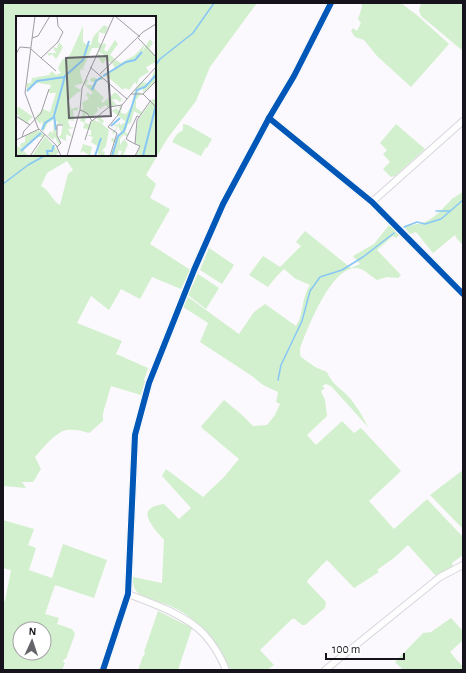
<svg xmlns="http://www.w3.org/2000/svg" width="466" height="673" font-family="'Alegreya Sans',sans-serif">
	<style>
		.green { fill: #d2f0cd; fill-rule: evenodd }
		.lines { fill: none; stroke-linecap: round; stroke-linejoin: round }
		.stream { stroke: #88c7f5; stroke-width: 1.5 }
		.minor-casing { stroke: #d8d6dd; stroke-width: 8 }
		.minor { stroke: #fefeff; stroke-width: 6 }
		.cycleway-casing { stroke: #fff; stroke-width: 8 }
		.cycleway { stroke: #0057b8; stroke-width: 6 }
		.inset-river { fill: none; stroke: #88c7f5; stroke-width: 2 }
		.inset-road { fill: none; stroke: #9f9da3; stroke-width: 1 }
		.view { fill: #66646b; fill-opacity: 0.15; stroke: #66646b; stroke-width: 2 }
		.inset-edge { fill: none; stroke: #16131c; stroke-width: 2 }
	</style>
	<rect width="100%" height="100%" fill="#fbf9fd"/>
	<g class="green">
		<path d="M3,3H257L210,67L196,101L167,139L146,175L156,184L150,198L170,209L150,244L189,269L190,270L181,289L152,277L140,299L121,289L109,310L91,296L77,323L122,341L116,354L148,368L144,380L145,381L141,395L111,386L103,413V421L89,433C82,431 71,428 63,431C53,435 42,449 35,457L41,469L33,482H22L26,488L3,486ZM17,17H155V155H17ZM67,161L73,170L68,174L60,205C51,200 50,190 41,186L47,173Z"/>
		<polygon points="361,3 401,3 418,16 449,44 411,87 377,56 364,40 355,37 351,31 353,28 357,31 361,23 358,19 362,7"/>
		<polygon points="421,3 463,3 463,51 421,16 419,10"/>
		<polygon points="183,124 188,125 212,139 207,148 206,147 201,156 172,142 177,134 183,130"/>
		<polygon points="396,124 425,149 395,176 391,177 383,169 390,162 383,154 387,150 380,143"/>
		<path d="M463,192V245L457,239L455,235L433,253L416,232L410,234L404,227C411,224 418,225 425,222C436,217 442,209 450,201C453,197 459,195 463,192Z"/>
		<path d="M389,225L399,235L396,238L393,236L377,250L401,275L398,278L387,277L377,280C371,277 364,268 356,268C331,267 307,329 300,349V354L301,357L315,367L327,372C331,382 337,386 345,393C355,403 362,415 368,427L331,386L326,384L322,386L325,388L321,391L325,400L327,416L307,435L316,445L342,421L354,433L361,428L401,471L369,501L394,529L427,499L463,537V555L452,563L453,567L439,575H435L408,545L394,558L377,570L379,572L354,588L327,560C320,566 315,573 308,580L307,582L326,602L325,608L305,625H302L295,619H292L260,650L274,665L267,670H241L240,669L231,670C216,642 198,617 168,605C158,602 149,598 139,594C133,589 133,584 133,577L162,583L164,540C153,527 133,508 164,504L179,519L191,508L162,476L166,469L203,497L224,477L239,459L202,428L201,426L204,423L224,400L241,414L253,426L267,425L275,415L280,404L276,402L278,392L263,385L252,376L200,342L208,323L183,307L188,297L239,334L254,312L265,304L296,326C304,314 301,298 310,285L296,279L284,269L276,277L268,287L249,275L263,256L280,267L301,246L296,242L305,231L351,268L360,264L353,256L374,244Z"/>
		<polygon points="209,248 234,265 222,284 200,270"/>
		<polygon points="198,274 219,288 206,309 188,295"/>
		<polygon points="463,470 463,529 430,495"/>
		<path d="M3,520L34,529L28,545L36,548L29,570L52,578L63,544L107,560L94,598L55,585L45,614L59,618L57,624L72,629L75,634L66,659H64L63,662L65,663L62,670H3V601H5L11,570L3,568ZM20,629H44V653H20Z"/>
		<polygon points="158,611 192,628 178,670 138,670 143,656 144,656 145,652 144,652"/>
		<polygon points="451,618 463,631 463,640 450,652 463,667 463,670 403,670 395,662 423,633 431,632"/>
	</g>
	<g class="lines">
		<g class="stream">
			<polyline points="155,66 160,59 193,33 214,3"/>
			<polyline points="3,184 28,165 46,155"/>
			<polyline points="436,211 450,211"/>
			<polyline points="404,227 417,222 425,224 441,219 463,200"/>
			<polyline points="278,380 281,365 302,321 310,291 320,277 342,270 363,257 394,233"/>
		</g>
		<g class="minor-casing">
			<g id="minor">
				<polyline points="269,118 372,202 463,294"/>
				<polyline points="372,202 463,121"/>
				<path d="M128,594C152,603 186,615 204,634C213,644 221,657 226,670"/>
				<polyline points="103,670 128,594 135,435 149,383 194,270 223,204 269,118 294,76 331,3"/>
				<polyline points="325,670 440,577 463,565"/>
			</g>
		</g>
		<use href="#minor" class="minor"/>
		<g class="cycleway-casing">
			<g id="cycleway">
				<polyline points="269,118 372,202 463,294"/>
				<polyline points="103,670 128,594 135,435 149,383 194,270 223,204 269,118 294,76 331,3"/>
			</g>
		</g>
		<use href="#cycleway" class="cycleway"/>
	</g>
	<g transform="translate(16 16)">
		<rect width="140" height="140" fill="#fbf9fd"/>
		<path d="M88,9L92,11L89,18L83,16L82,26L85,28L83,32H76L67,52L69,54L65,53L64,56L67,67L58,70L65,74L64,76H62L52,85L55,93L62,91L61,95L57,94L58,105L53,104L52,106L54,111L59,112L52,113L56,121L50,118V125L42,121L45,119L47,108L41,109L42,105L40,106L41,120L44,126L43,130L39,121L37,124L31,119L35,115L37,118L38,103L32,107L27,116L26,105L24,108L19,102L27,93L34,96L40,77H32L35,69L22,67L18,68L11,76V67H15L16,62L33,59L36,55L40,59L45,57L42,52L46,44L54,39L67,10V26L71,29H75L77,21ZM134,23L137,27L133,32L140,41V46L130,51L133,56L123,62L121,69L119,66L113,74L109,72L107,74L92,61L87,60L99,52L96,47L100,44L105,47L119,39L129,28L126,36ZM99,24L102,28L94,39L99,43L95,47L90,43L87,48L80,39L82,37L87,41L88,39L82,35L84,31L88,27L90,29L88,34L91,36ZM43,26L47,31L44,37L40,43L36,38L33,40L31,37H40L37,31L41,32ZM140,52V65L127,77V72L121,75L127,79H124L120,84V92L126,96L124,99L118,95L115,107L112,108L109,116L112,118L111,120L107,119L104,123V129L108,123L112,128L107,140H104L106,135L103,134L101,140H94L100,127L95,125L96,122L99,123L105,116L102,110L98,118L96,117L101,111L97,108L102,109L104,106V109L110,106L96,95L100,92L104,96L105,93L102,91L106,90L105,97L110,98L116,90L119,73L125,66L133,67ZM86,60L87,64H82L78,72L88,82L85,85L87,87L99,76L106,83L104,86L100,83L96,84L101,89L92,91L89,89L84,93L81,90L82,95L75,102L64,93H67L66,86H69L67,83L70,85L73,82L70,79L72,76L74,79L77,77L68,68L70,63L72,64L70,69H77L79,66H75L74,63L78,61L82,64ZM137,83L140,84V140H120L124,130L119,127L122,104ZM3,91L17,101L12,105L13,109L2,102L3,99H0V92ZM67,96L70,97L69,107L73,108L78,104L85,107L80,102L83,100L88,105L86,108L93,114L90,130L86,135L89,136L88,140L82,138L81,130L75,126L77,121L70,119H75V114L67,112L69,107L64,105ZM22,114L28,118L26,121H22L6,133L13,140H0V130L5,132L4,128L9,126V120ZM29,120L43,136L39,140H16ZM67,128L76,131L74,140L67,135L64,137Z" fill="#d2f0cd"/>
		<path class="inset-river" d="M87,60L110,46L119,44L126,36M76,74L80,65L86,61M11,75L21,65L49,61M95,110L104,102M26,114L29,107L38,101M40,114L38,100L49,60L67,44L73,25M5,135L25,117M32,140L31,135H36L38,129M79,140L85,122M96,140L102,120L108,115L121,74L129,71L140,59M127,140L140,89"/>
		<path class="inset-road" d="M19,0L9,77L22,112L40,129L45,140M99,0L124,21M16,22L22,20L34,0M122,22L140,41M15,33L25,42L42,26L47,16L42,10L41,0M0,38L4,31L15,32M25,42L40,55M74,51L111,83L115,78H127L140,91M84,58L127,16L140,8M115,78L140,51M127,78L140,65M64,94L71,97L76,105L93,91L106,89L111,83M0,100L14,109M6,121L8,115L25,97L33,73M0,124L23,113M69,124L75,105M119,128L110,123L121,100L123,101M41,131L45,127L41,120V109H47M14,140L29,118M51,140L64,94L66,72L98,0M94,140L101,117L92,111L102,99L106,89M119,140L124,130L119,128L121,104L135,84"/>
		<path class="view" d="M91,40L95,100L53,102L50,42Z"/>
		<rect width="140" height="140" class="inset-edge"/>
	</g>
	<rect width="466" height="673" fill="none" stroke="#16131c" stroke-width="8"/>
	<g transform="translate(32 641) rotate(3)"><circle r="19" fill="#ffffff" stroke="#a2a1a4"/>
	<path d="M0-3L7 15L0 10L-7 15Z" fill="#66646b"/>
	<text y="-6" font-size="11" font-weight="bold" text-anchor="middle" fill="#16131c">N</text>
	</g>
	<path d="M326 653v6h78v-6" fill="none" stroke="#16131c" stroke-width="2"/>
	<text x="332" y="653" font-size="12" fill="#16131c" stroke="#ffffff" stroke-width="3" paint-order="stroke">100 m</text>
</svg>
